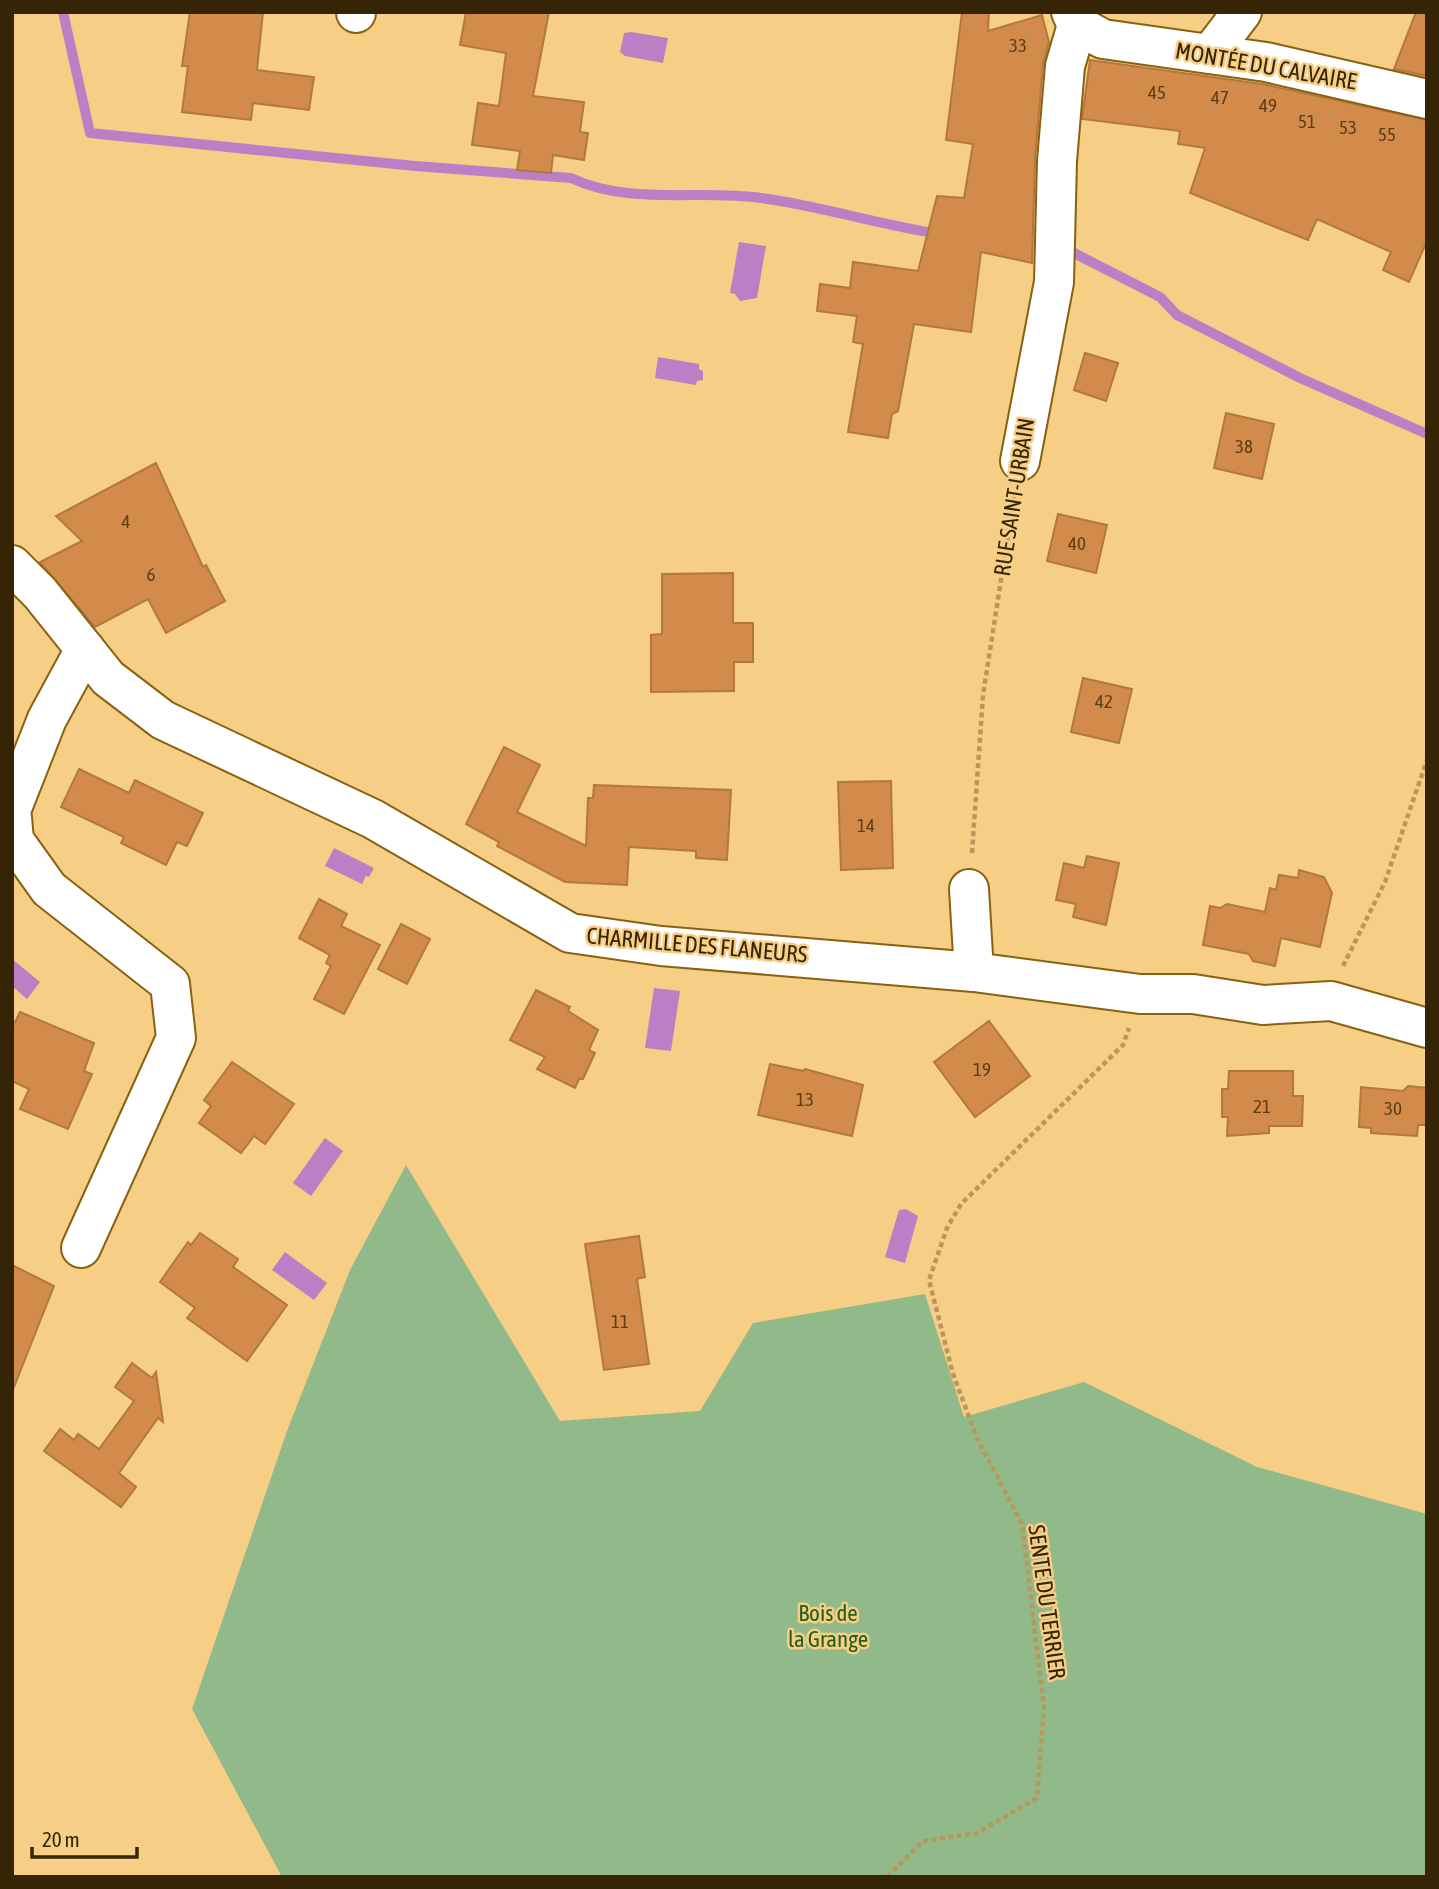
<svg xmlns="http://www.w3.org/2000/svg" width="1439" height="1889" font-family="'Asap Condensed',sans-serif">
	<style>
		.green { fill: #91b98a }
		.water { fill: #ba80c5 }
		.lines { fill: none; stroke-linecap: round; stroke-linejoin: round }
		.stream { stroke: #ba80c5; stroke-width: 10 }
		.building { fill: #d28b4b; stroke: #b37741; stroke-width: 2 }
		.minor-casing { stroke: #88620f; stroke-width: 42 }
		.path { stroke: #b8975b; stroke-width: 4.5; stroke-dasharray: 5 3.5; stroke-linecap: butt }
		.minor { stroke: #fff; stroke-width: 38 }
		.labels { text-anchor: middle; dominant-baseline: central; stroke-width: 5; stroke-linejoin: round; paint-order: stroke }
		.number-label { font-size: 19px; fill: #5c3e16 }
		.street-label { font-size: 23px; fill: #352505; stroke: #f7ce85 }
		.park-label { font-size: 23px; fill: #245e19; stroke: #f7ce85 }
	</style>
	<rect width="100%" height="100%" fill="#f7ce85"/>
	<polygon class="green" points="406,1165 560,1421 700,1411 753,1323 925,1294 964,1417 1084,1382 1257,1467 1427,1514 1427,1877 282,1877 192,1709 287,1431 350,1270"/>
	<g class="water">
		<polygon points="631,32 668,38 663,63 625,56 620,52 624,33"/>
		<polygon points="739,242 766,246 757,298 740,301 735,294 730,293"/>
		<polygon points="658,357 699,364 699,369 703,371 703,380 697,381 696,385 655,378"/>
		<polygon points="334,848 374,868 369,877 366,876 362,884 325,866"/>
		<polygon points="12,959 40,982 27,999 12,986"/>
		<polygon points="654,988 680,991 671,1051 645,1048"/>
		<polygon points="325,1138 343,1151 311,1196 293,1183"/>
		<polygon points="906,1209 918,1216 905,1263 885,1257 899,1210"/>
		<polygon points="285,1252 327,1283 314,1300 272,1270"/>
	</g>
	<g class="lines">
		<g class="stream">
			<path d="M63,12L90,133L415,166L571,178C630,206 699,189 761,198C821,206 880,225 940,234"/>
			<polyline points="1072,252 1160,297 1177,315 1300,378 1427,434"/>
		</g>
	</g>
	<g class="building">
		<polygon points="190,12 263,12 257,70 314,77 309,110 253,103 251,120 182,112 188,66 182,66"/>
		<polygon points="466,12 549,12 533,96 584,102 580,132 588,133 584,160 553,155 551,173 517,170 520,151 472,145 478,103 499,106 506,53 460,45"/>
		<polygon points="962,12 989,12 988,31 1042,15 1049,42 1043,64 1035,159 1032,263 981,252 971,332 914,324 898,411 892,414 888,438 848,432 863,344 853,342 857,316 817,311 820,284 850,288 853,262 918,271 937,196 964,198 973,144 946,140"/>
		<polygon points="1416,12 1427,12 1427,76 1394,69"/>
		<polygon points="1090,60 1262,84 1427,120 1427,241 1409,282 1383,270 1391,252 1317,219 1308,240 1190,193 1205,148 1178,144 1180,131 1082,119"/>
		<polygon points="1085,353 1118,363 1106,401 1074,390"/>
		<polygon points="1226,413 1274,424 1262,479 1214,468"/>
		<polygon points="156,463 203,567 206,565 225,601 166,633 148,599 95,627 40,562 82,541 56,516"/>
		<polygon points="1058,514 1107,525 1096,573 1047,561"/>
		<polygon points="733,573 733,623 753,623 753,662 734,662 734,691 651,692 651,635 662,634 662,574"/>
		<polygon points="1083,678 1132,689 1119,743 1071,732"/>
		<polygon points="504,747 540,765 517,812 586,846 588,798 593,798 594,785 731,790 727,860 696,858 696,851 629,847 627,885 565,882 497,846 499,842 466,824"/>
		<polygon points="79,769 129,793 135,780 203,813 187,846 177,842 166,865 121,843 124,837 61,807"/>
		<polygon points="891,781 893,868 841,870 838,782"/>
		<polygon points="1087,856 1119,863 1106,925 1073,917 1076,904 1056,900 1064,863 1084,868"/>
		<polygon points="1299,870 1324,877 1332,893 1320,947 1281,938 1275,966 1253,961 1249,954 1203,945 1210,906 1220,908 1227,904 1265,912 1270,888 1276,890 1279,875 1298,878"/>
		<polygon points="319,899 347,914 341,926 380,945 344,1014 314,999 331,966 326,963 330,955 299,938"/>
		<polygon points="401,924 430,939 407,984 378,969"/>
		<polygon points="536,990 570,1007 568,1011 598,1030 589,1050 595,1053 583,1079 579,1079 575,1088 537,1069 545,1057 510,1040"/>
		<polygon points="20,1012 94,1043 84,1071 92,1074 68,1129 20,1109 29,1089 12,1081 12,1028"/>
		<polygon points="989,1021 1030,1076 975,1117 934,1062"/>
		<polygon points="232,1062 294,1104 265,1144 254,1136 241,1153 199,1123 211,1106 204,1100"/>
		<polygon points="770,1064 804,1071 805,1069 863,1085 852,1136 758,1115"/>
		<polygon points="1229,1071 1293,1071 1293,1096 1303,1096 1302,1126 1269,1126 1269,1133 1227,1136 1228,1117 1222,1117 1222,1089 1228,1089"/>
		<polygon points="1408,1086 1427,1088 1427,1125 1418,1125 1417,1136 1371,1133 1371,1128 1359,1127 1361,1087 1403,1091"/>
		<polygon points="200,1233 238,1259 233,1267 287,1305 247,1361 187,1318 195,1308 160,1282 188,1242 191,1245"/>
		<polygon points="639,1236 645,1277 637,1279 649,1364 604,1370 585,1244"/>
		<polygon points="12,1265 54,1286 14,1387 12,1387"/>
		<polygon points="132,1363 152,1378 156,1372 163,1422 158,1418 119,1473 136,1487 121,1507 44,1451 60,1429 74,1440 78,1434 99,1449 134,1401 115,1387"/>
	</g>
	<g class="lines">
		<g class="minor-casing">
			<g id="minor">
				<polyline points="1071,12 1077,25 1103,39 1266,62 1427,99"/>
				<polyline points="356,13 356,12"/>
				<polyline points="1210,54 1242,12"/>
				<polyline points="1020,461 1054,282 1057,161 1065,66 1077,25"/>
				<polyline points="12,565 40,593 108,678 163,720 373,819 570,933 661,946 974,972 1140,994 1193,994 1263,1005 1331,1001 1427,1028"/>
				<polyline points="12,808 47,719 85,649"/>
				<polyline points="12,818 14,840 49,889 170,984 176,1038 81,1248"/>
				<polyline points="969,889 974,972"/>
			</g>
		</g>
		<g class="path">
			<polyline points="972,853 983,695 1014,497"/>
			<polyline points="1343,966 1385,882 1427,760"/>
			<polyline points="887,1877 923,1841 977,1833 1037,1798 1044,1708 1022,1524 977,1438 953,1374 929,1280 947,1228 961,1204 1123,1045 1129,1028"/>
		</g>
		<use href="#minor" class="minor"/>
	</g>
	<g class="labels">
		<g class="number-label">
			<text x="1018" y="45">33</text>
			<text x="1157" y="92">45</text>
			<text x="1220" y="97">47</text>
			<text x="1268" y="105">49</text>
			<text x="1307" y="121">51</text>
			<text x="1348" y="127">53</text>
			<text x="1387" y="134">55</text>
			<text x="1244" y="446">38</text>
			<text x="126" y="521">4</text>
			<text x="1077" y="543">40</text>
			<text x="151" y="574">6</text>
			<text x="1104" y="701">42</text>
			<text x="866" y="825">14</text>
			<text x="982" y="1069">19</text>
			<text x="805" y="1099">13</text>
			<text x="1262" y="1106">21</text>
			<text x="1393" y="1108">30</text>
			<text x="620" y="1321">11</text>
		</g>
		<g class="street-label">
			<text transform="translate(1266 66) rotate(10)">MONTÉE DU CALVAIRE</text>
			<text transform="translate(1014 497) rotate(-81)">RUE SAINT-URBAIN</text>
			<text transform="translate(697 945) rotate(5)">CHARMILLE DES FLANEURS</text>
			<text transform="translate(1047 1602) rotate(82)">SENTE DU TERRIER</text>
		</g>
		<g class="park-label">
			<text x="828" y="1613">Bois de<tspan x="828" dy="26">la Grange</tspan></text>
		</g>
	</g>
	<rect width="1439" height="1889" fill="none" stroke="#352505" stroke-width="28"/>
	<path d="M32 1847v10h105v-10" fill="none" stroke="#352505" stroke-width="3.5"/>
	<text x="42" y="1847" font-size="21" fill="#352505" stroke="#f7ce85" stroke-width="5" paint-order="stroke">20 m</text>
</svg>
